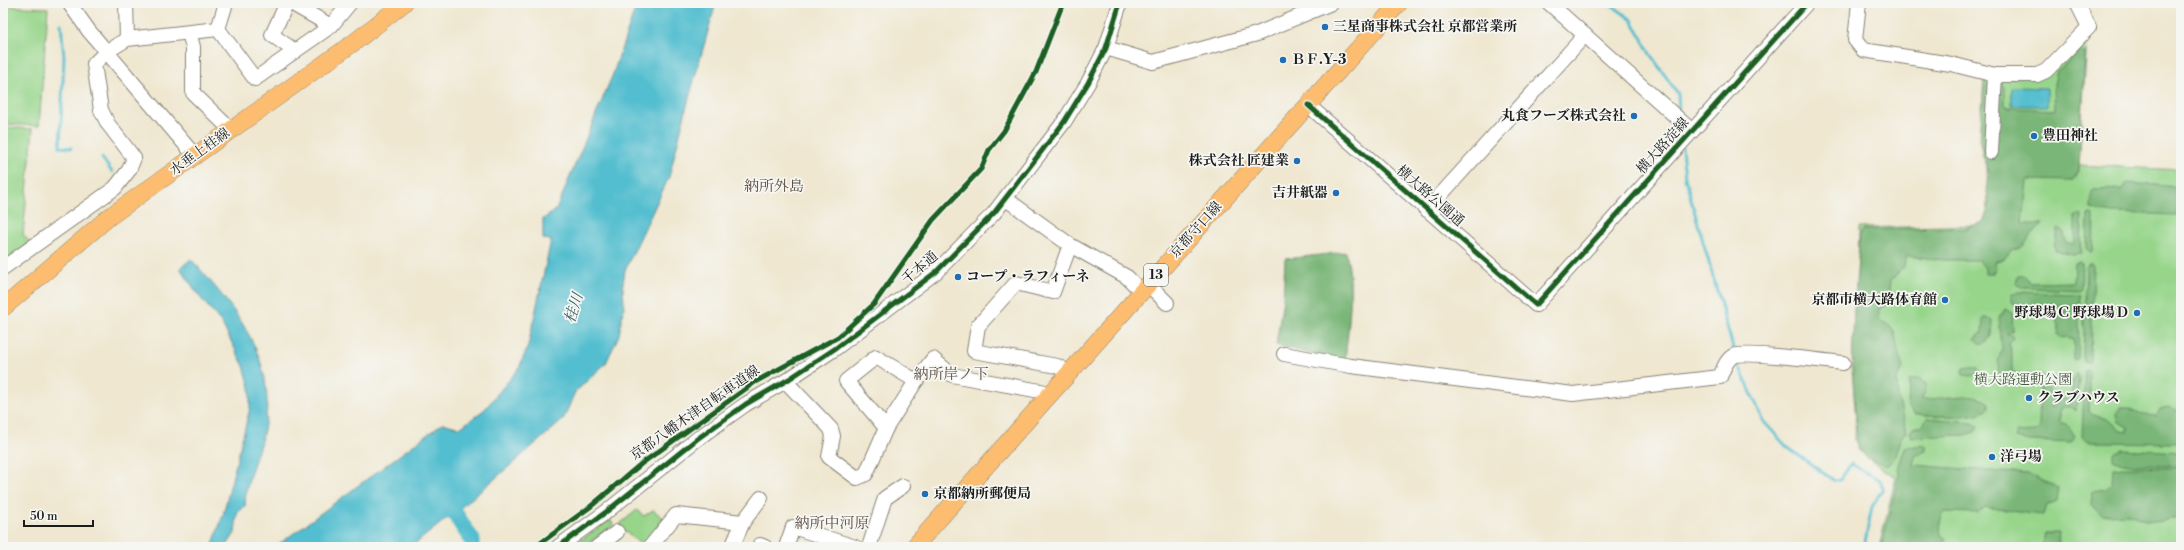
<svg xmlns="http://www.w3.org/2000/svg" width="2184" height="550" font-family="'Libre Bodoni','Noto Serif JP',serif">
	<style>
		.green { fill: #97d58b; stroke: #5a7854 }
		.forest { fill: #79b677; stroke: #4a694a }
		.water { fill: #53becf; stroke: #386d76 }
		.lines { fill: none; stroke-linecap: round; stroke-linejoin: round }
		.stream { stroke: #53becf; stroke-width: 3 }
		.river { stroke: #53becf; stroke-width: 17 }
		.minor-casing { stroke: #868276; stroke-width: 16 }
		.major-casing { stroke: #868276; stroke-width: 18 }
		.minor { stroke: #fff; stroke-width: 14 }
		.major { stroke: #fcbd6f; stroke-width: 17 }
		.cycleway-casing { stroke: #f6f6f2; stroke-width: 8 }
		.cycleway { stroke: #1b5e20; stroke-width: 5 }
		.poi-dot { fill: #1f6fb2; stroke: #f6f6f2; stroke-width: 1.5 }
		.labels { text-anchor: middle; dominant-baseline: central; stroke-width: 3.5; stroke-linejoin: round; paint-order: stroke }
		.shield { fill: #f6f6f2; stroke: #5d5d5c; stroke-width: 1 }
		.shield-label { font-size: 13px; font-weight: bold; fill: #1c1c1c }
		.poi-label { font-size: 14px; font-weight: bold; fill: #1c1c1c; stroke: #f6f6f2; text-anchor: start }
		.street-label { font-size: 14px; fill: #1c1c1c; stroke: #f6f6f2 }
		.park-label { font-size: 14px; fill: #475d43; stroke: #f6f6f2 }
		.neighbourhood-label { font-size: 15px; fill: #5e4f46; stroke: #f6f6f2 }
		.water-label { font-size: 15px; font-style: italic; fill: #325d64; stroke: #f6f6f2 }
	</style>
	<rect width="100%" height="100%" fill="#f6f6f2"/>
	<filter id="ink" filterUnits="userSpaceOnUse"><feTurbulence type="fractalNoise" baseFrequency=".025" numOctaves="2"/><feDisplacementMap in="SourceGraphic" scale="8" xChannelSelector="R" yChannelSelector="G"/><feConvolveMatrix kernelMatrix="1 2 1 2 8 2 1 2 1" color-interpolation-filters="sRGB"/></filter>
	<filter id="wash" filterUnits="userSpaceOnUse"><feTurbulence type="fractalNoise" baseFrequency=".012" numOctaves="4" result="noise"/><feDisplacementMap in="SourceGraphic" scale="16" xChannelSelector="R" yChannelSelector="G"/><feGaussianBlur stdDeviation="0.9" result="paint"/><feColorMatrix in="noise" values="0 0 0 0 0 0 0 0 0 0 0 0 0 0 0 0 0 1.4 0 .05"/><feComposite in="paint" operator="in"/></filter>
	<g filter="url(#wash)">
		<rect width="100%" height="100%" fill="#efe7d0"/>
		<g class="green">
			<polygon points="3,6 48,8 39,126 3,124"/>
			<polygon points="2086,39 2087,42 2079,165 2181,170 2181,547 1879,547 1896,477 1874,463 1855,440 1859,228 1988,225 1987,160 1991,78 2045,76"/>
			<polygon points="3,127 33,129 23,234 31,244 3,262"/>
			<polygon points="637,510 644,516 653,510 667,521 644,547 620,527 621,523"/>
			<polygon points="610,520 614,525 582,547 570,547"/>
		</g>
		<g class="forest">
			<path d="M2081,50L2085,53L2079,169L2072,181L2027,180L2023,224H2042L2022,247L2011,250C2007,257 2003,261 1995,261L1996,268L1992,274H1985V268L1977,260H1945L1907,256L1903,268L1890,281L1888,305L1879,309V320C1894,327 1895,331 1897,346C1898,353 1901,361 1903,368L1897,379L1898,396L1906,432L1901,438L1896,456L1887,466L1867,458L1858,448L1852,369L1854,308L1860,235L1863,230L1945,228L1964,229L1983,222L1990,204L1986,189L1990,173L1983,156L1980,142L1984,79L1993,77C2007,86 2005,89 2005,105L2008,108L2055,110L2054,84L2057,71Z"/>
			<polygon points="2127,183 2181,187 2181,215 2112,213 2091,209 2092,190 2123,189"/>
			<polygon points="2082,214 2081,253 2072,254 2055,250 2054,245 2056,243 2058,229 2064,232 2065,244 2075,244 2075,216"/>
			<polygon points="2090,214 2094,217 2093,252 2090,253 2087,250 2088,215"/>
			<path d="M1346,252C1355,288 1348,326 1345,362L1276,345L1283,299L1285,259Z"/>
			<polygon points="2079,262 2082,264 2081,289 2079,290 2024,288 2016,283 2018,275 2024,275 2031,283 2074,282 2075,263"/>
			<polygon points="2089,263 2093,263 2090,360 2088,362 2084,361 2083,355 2086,267"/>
			<polygon points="2016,292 2080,294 2078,358 2076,360 2073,359 2074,339 2067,337 2062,338 2058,335 2059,326 2057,319 2064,313 2066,307 2050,304 2032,313 2026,313 2012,302 2012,294"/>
			<path d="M2004,309L2012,313L2013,330L2007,333L2012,336L2013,340L2009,344L2012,351V373L2039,375L2050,381V387L2048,390L2054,398L2050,407H2053L2058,397L2068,400L2071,398L2073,381L2077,373L2079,377L2076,410C2071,405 2066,405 2060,409V422L2068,425L2076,437L2071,443L2029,441L2014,438L2016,433L2035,432L2039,430L2040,385L1999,384L1998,361L2002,349L1999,318Z"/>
			<polygon points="1983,317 1987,317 1992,320 1991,336 1984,344 1979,343 1975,339 1982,333"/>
			<polygon points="1971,367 1978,369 1980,375 1969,376 1962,373 1963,368"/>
			<polygon points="2085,370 2089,371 2089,412 2107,419 2121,431 2128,432 2128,427 2118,422 2116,415 2121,408 2128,408 2143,414 2156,415 2160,409 2168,407 2181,412 2181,443 2087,442 2082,437"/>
			<path d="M1918,379L1926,384V391L1921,399C1942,400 1971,390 1989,403V409C1971,420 1936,416 1915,414L1908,406L1909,381Z"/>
			<polygon points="1927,418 1973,422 1978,426 1975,432 1965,435 1912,437 1910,432 1913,428 1922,426"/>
			<path d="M1926,445V451L1915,456L1914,465L2028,474L2059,488L2057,501L2047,505L2044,515C2024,514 2005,509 1985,507L1978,513L1944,512L1940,522L1941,535L1946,539L1943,547H1881L1899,475L1898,469L1905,447Z"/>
			<polygon points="2122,449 2181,452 2181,466 2134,465 2114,461 2114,453"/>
			<polygon points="2123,467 2181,468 2181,520 2178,517 2162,521 2145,520 2130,514 2102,515 2092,505 2093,491 2105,489 2112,483 2113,468"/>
			<polygon points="2045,533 2059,533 2058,547 2042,547"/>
		</g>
		<g class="water">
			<polygon points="637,3 716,3 689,98 669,177 625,270 623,284 624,306 619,335 606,363 575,392 563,420 470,500 411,547 275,547 443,423 460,428 485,409 519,368 528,346 551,240 543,239 543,219 556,210 613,74"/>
			<polygon points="2012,87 2047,88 2047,106 2012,106"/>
			<path d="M191,259C235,308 279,359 264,430C258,456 245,480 245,506L237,514L235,533L226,547H212L223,515L250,408V387L244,366L221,322L199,296L180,268Z"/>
		</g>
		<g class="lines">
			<g class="stream">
				<polyline points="1609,3 1632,20 1650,54 1678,94 1679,112"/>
				<polyline points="61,24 64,57 60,147 71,148"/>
				<polyline points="1682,148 1685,178 1734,351"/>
				<polyline points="102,158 112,172"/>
				<polyline points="1736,359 1764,422 1787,447 1833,480 1840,480 1851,464 1880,480 1883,488 1872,507 1864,547"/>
			</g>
			<polyline class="river" points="433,504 454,512 472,540"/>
		</g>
	</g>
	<g filter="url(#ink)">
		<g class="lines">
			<g class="minor-casing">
				<g id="minor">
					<polyline points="69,3 89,31 195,156"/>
					<polyline points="126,3 127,39"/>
					<polyline points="287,3 272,35 295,51"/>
					<polyline points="291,3 331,26"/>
					<polyline points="1549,3 1692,131"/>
					<polyline points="1859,3 1855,40 1863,50 1951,64 1995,75 1991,152"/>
					<polyline points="218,29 255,79 331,26 350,3"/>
					<polyline points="189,33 193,47 193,93 231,130"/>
					<polyline points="1106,48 1153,62 1257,34 1331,3"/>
					<polyline points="1995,75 2037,75 2046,71 2089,27 2077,3"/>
					<polyline points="1308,105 1536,305 1807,3"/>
					<polyline points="1006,199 1070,245 1127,277 1142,292"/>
					<polyline points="1427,210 1585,35"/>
					<polyline points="1070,245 1053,292 1016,283 978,326 974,351 1057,366 1070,373"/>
					<polyline points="3,268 115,188 129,170 134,158 108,124 101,110 94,64 106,52 127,39 218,29 226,3"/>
					<polyline points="1148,284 1167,303"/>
					<path d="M1284,354L1351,366L1573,394L1720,377C1723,370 1726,360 1733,356C1743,351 1827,361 1843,363"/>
					<polyline points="789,379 790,386 831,429 833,436 829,457 857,478 866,474 886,428 916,381 933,359 952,375 1051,393"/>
					<polyline points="886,428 846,381 876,357 916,381"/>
					<polyline points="743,522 761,498"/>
					<polyline points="760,545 765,547"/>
					<polyline points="558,547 606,512 697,439 746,404 789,379 836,348 936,272 994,213 1064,122 1088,83 1106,48 1120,3"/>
					<polyline points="597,547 617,532"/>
					<polyline points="650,547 676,515 743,522 732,547"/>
					<polyline points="786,547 793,527 855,547"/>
					<polyline points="869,547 885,498 903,486"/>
				</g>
			</g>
			<g class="major-casing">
				<g id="major">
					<polyline points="3,308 109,217 356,41 404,3"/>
					<polyline points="914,547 1399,3"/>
				</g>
			</g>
			<use href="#minor" class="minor"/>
			<use href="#major" class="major"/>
			<g class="cycleway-casing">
				<g id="cycleway">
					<polyline points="1308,105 1536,305 1807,3"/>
					<polyline points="535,547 590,507 641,464 755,382 838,337 874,304 933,220 981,169 989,150 1004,131 1036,72 1063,3"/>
					<polyline points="558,547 606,512 697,439 746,404 789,379 836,348 936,272 994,213 1064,122 1088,83 1106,48 1120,3"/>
				</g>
			</g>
			<use href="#cycleway" class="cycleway"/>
		</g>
	</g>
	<g class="poi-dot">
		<circle cx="1325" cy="27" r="4"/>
		<circle cx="1283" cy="60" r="4"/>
		<circle cx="1634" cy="116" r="4"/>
		<circle cx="2034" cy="136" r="4"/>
		<circle cx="1297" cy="161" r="4"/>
		<circle cx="1336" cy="193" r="4"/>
		<circle cx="958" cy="277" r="4"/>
		<circle cx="1945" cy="300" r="4"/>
		<circle cx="2137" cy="313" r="4"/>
		<circle cx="2029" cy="398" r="4"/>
		<circle cx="1992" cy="457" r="4"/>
		<circle cx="925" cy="494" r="4"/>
	</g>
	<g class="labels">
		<rect class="shield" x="1144" y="264" width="24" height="22" rx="3"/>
		<g class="shield-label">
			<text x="1156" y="275">13</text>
		</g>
		<g class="poi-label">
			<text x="1333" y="27">三星商事株式会社 京都営業所</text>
			<text x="1291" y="60">ＢＦ.Y-3</text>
			<text x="1626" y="116" text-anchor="end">丸食フーズ株式会社</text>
			<text x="2042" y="136">豊田神社</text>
			<text x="1289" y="161" text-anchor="end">株式会社 匠建業</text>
			<text x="1328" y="193" text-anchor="end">吉井紙器</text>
			<text x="966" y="277">コープ・ラフィーネ</text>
			<text x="1937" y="300" text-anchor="end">京都市横大路体育館</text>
			<text x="2129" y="313" text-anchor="end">野球場Ｃ 野球場Ｄ</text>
			<text x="2037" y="398">クラブハウス</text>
			<text x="2000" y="457">洋弓場</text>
			<text x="933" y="494">京都納所郵便局</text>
		</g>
		<g class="street-label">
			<text transform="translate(1663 146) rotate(-48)">横大路淀線</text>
			<text transform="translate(200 152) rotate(-36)">水垂上桂線</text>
			<text transform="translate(1430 196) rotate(41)">横大路公園通</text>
			<text transform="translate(1196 230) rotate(-48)">京都守口線</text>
			<text transform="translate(920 268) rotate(-40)">千本通</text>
			<text transform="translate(695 413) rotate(-35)">京都八幡木津自転車道線</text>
		</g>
		<g class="park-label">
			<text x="2023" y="380">横大路運動公園</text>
		</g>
		<g class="neighbourhood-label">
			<text x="774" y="186">納所外島</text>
			<text x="951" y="374">納所岸ノ下</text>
			<text x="832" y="523">納所中河原</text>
		</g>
		<g class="water-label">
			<text transform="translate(574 308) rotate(-72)">桂川</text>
		</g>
	</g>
	<rect width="2184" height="550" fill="none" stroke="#f6f6f2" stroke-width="16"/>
	<path d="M24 520v6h69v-6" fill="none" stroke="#1c1c1c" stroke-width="2"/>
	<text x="30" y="520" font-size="12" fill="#1c1c1c" stroke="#f6f6f2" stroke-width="3" paint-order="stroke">50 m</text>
</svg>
